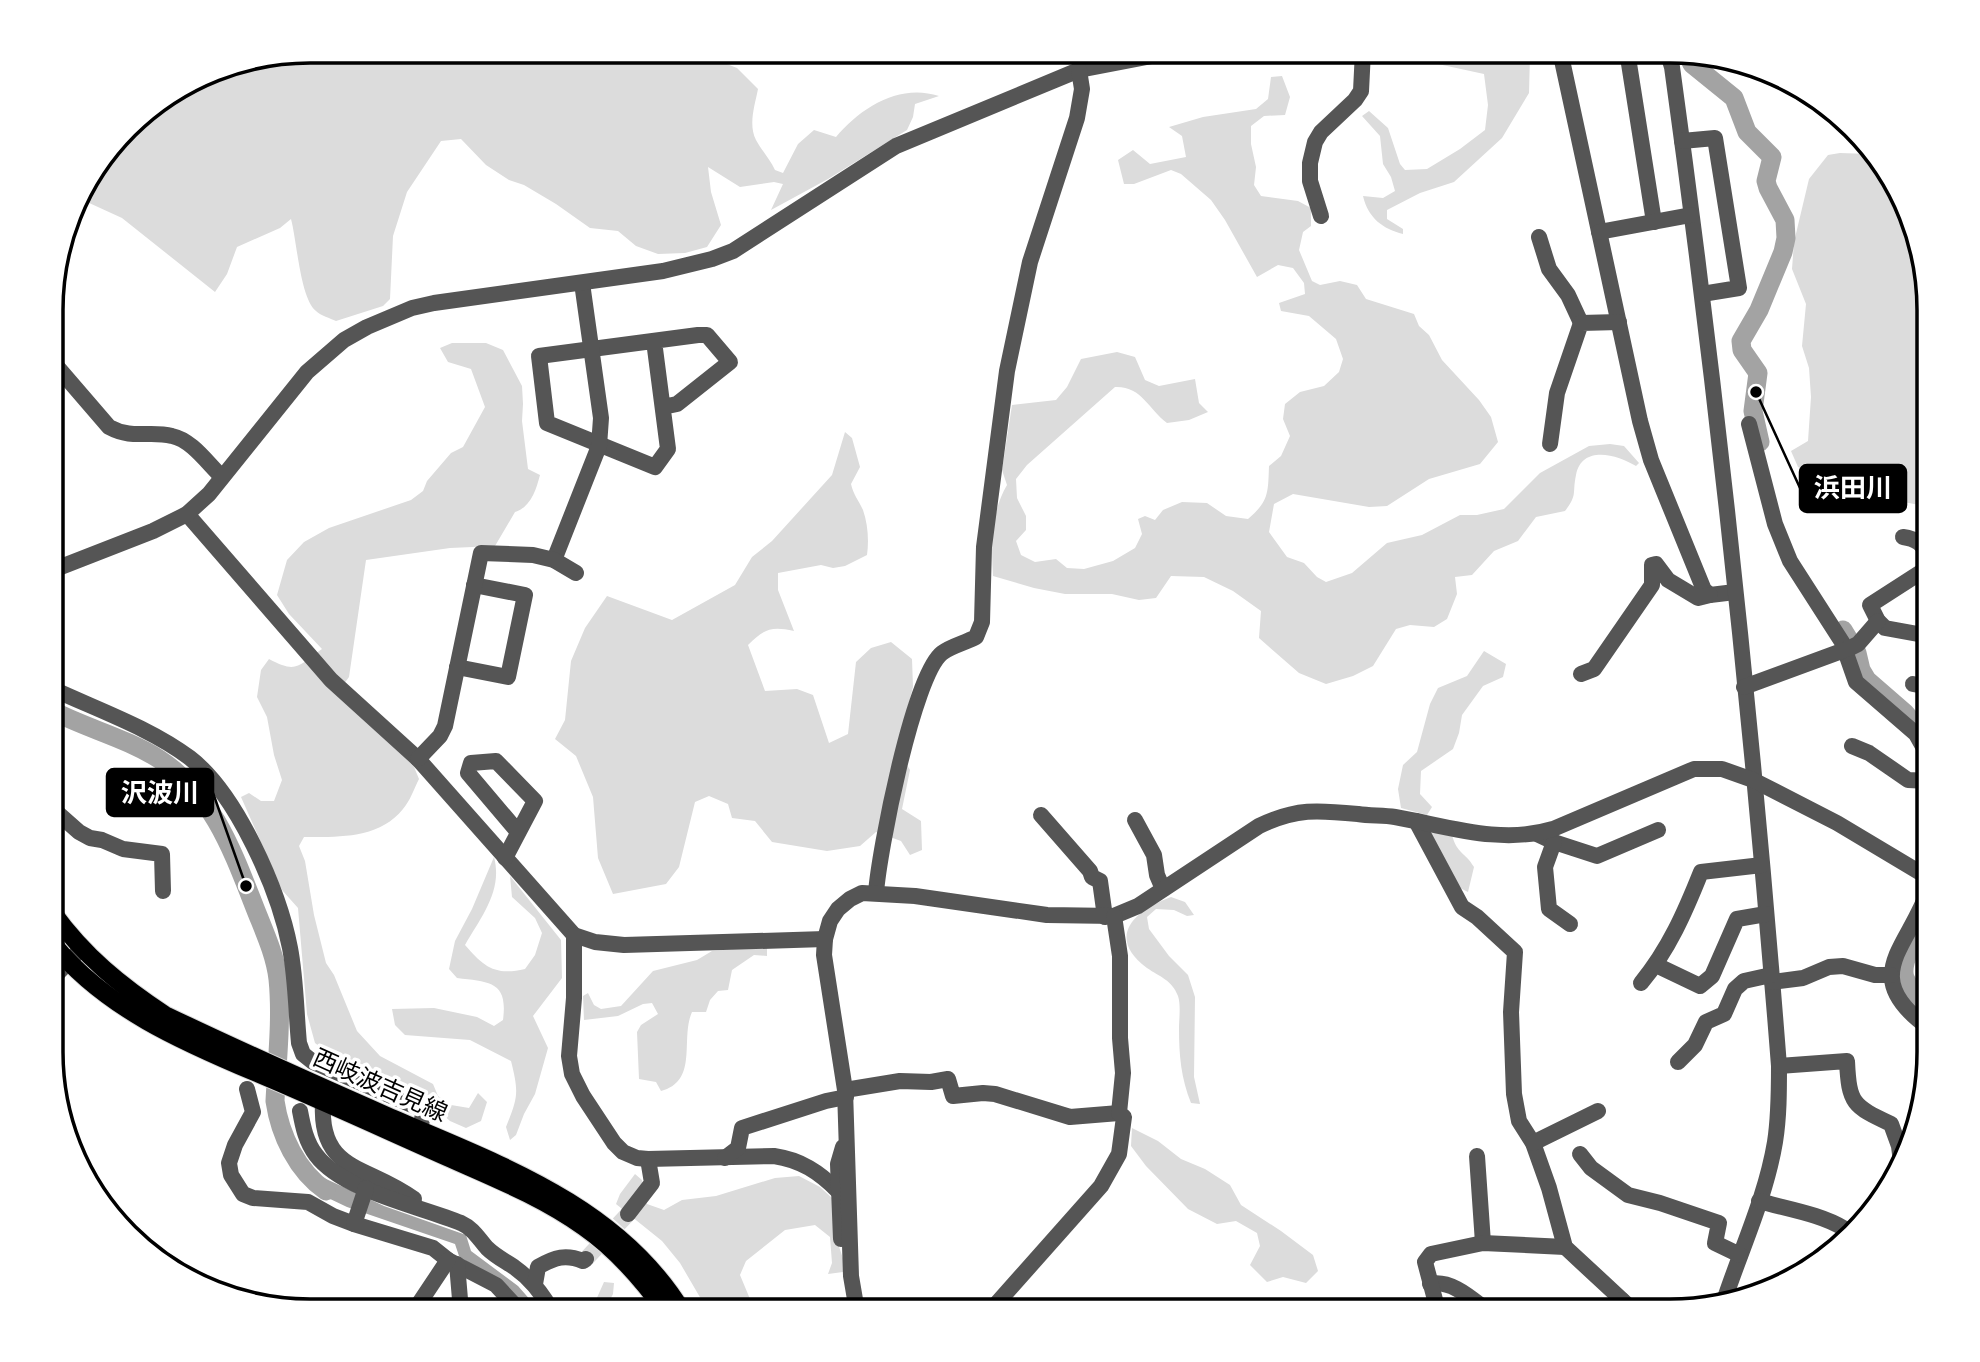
<svg xmlns="http://www.w3.org/2000/svg" width="1980" height="1362" font-family="'Varela Round','Noto Sans JP',sans-serif">
	<style>
		.green { fill: #dcdcdc }
		.water { fill: #a3a3a3 }
		.lines { fill: none; stroke-linecap: round; stroke-linejoin: round }
		.river { stroke: #a3a3a3; stroke-width: 19 }
		.minor-tunnel { stroke: #d9d9d9; stroke-width: 16; stroke-dasharray: 16 8; stroke-linecap: butt }
		.major-casing { stroke: #dbdbdb; stroke-width: 20 }
		.minor { stroke: #555; stroke-width: 16 }
		.major { stroke: #000; stroke-width: 18 }
		.labels { text-anchor: middle; dominant-baseline: central; stroke-width: 7; stroke-linejoin: round; paint-order: stroke }
		.street-label { font-size: 24px; fill: #000; stroke: #fff }
		.rim { fill: none; stroke: #000; stroke-width: 3.5 }
		.leader { fill: none; stroke: #000; stroke-width: 2.5 }
		.callout-dot { fill: #000; stroke: #fff; stroke-width: 2.5 }
		.callout { fill: #000; stroke: #000; stroke-width: 2.5 }
		.callout-label { font-size: 26px; text-anchor: middle; font-weight: bold; fill: #fff }
	</style>
	<rect width="100%" height="100%" fill="#fff"/>
	<g class="green">
		<path d="M310,51H694L737,68L758,89C755,105 748,124 756,140C762,151 770,159 775,170L783,173L798,144L814,130L836,137C861,107 900,83 939,96L915,104L913,117L907,130L828,179L771,210L783,184L774,182L740,187L708,167L711,192L721,225L707,247L685,253L658,254L636,246L618,231L590,228L556,204L524,185L509,180L486,165L461,139L441,141L407,192L393,236L390,299L383,306L336,321C330,318 321,316 316,311C300,298 297,241 291,219L280,228L237,247L227,274L215,292L122,218L87,202L69,224L78,195L139,115L211,70Z"/>
		<path d="M1400,51H1526L1530,55L1529,93L1502,138L1454,182L1420,193L1387,210V219L1403,229V234C1383,229 1368,218 1363,196L1383,198L1395,191L1391,177L1383,164L1380,136L1362,116L1369,111L1388,128L1400,164L1405,170L1427,169L1460,149L1485,130L1488,105L1484,74L1424,61Z"/>
		<path d="M1282,76L1290,97L1285,115L1264,116L1251,126V144L1256,167L1254,185L1261,196L1298,201L1311,208V226L1303,232L1299,250L1312,281L1320,285L1340,281L1357,285L1366,299L1414,314L1419,326L1429,335L1442,360L1479,400L1491,417L1498,442L1480,464L1429,479L1387,506L1369,507L1293,494L1274,504L1269,532L1287,557L1304,563L1317,577L1326,582L1352,573L1387,543L1422,535L1460,515H1477L1504,509L1540,473L1589,446L1610,444L1624,446L1639,463L1636,466C1618,455 1582,444 1576,475C1572,494 1578,494 1565,511L1536,517L1518,541L1494,551L1472,575L1455,577L1457,594L1447,619L1434,627L1410,625L1396,629L1373,666L1353,676L1326,684L1299,673L1259,638L1261,611L1233,591L1204,577L1171,576L1156,598L1139,600L1112,594H1065L1034,588L993,576C991,545 991,512 1007,485L1002,470L1012,405L1056,400L1067,387L1081,359L1117,352L1135,357L1145,380L1159,386L1195,379L1199,403L1208,412L1189,420L1167,423C1148,409 1142,386 1115,387L1027,465L1016,479L1017,498L1026,516V530L1016,541L1021,555L1035,562L1056,559L1067,568L1084,569L1113,561L1135,548L1142,534L1138,519L1145,516L1155,520L1163,510L1182,502L1207,503L1226,516L1248,519C1269,501 1268,493 1269,466L1281,456L1290,436L1283,419L1285,404L1300,392L1324,386L1339,372L1343,359L1336,339L1309,316L1281,311L1279,303L1305,294L1304,283L1293,268L1278,265L1257,277L1225,220L1211,200L1181,174L1171,170L1134,184H1124L1118,160L1133,150L1150,164L1186,157L1182,136L1169,127L1203,117L1256,109L1268,99L1271,77Z"/>
		<path d="M1840,153L1869,154L1902,195L1929,294V508C1910,501 1887,502 1869,493C1858,487 1848,476 1838,468L1813,475L1798,467L1791,451L1808,441L1811,397L1809,368L1802,346L1806,304L1792,269L1794,242L1809,179L1828,155Z"/>
		<path d="M452,343H486L503,350L522,386L523,404L522,421L528,469L540,475C536,490 531,507 515,512L495,546L450,548L366,560L349,677L340,689L412,762L419,779C414,789 410,801 403,809C379,839 338,837 304,837L299,846L305,861L314,915L326,963L334,975L357,1031L380,1056L433,1084L438,1096L451,1105L469,1108L478,1093L487,1102L481,1121L466,1128L450,1121L431,1104L411,1093L377,1076L337,1060L315,1043L307,1014L298,908L282,890L241,797L249,793L261,801H274L282,780L274,755L267,717L257,697L261,670L269,659C297,674 298,666 322,649L289,614L277,595L287,560L304,542L329,528L411,500L423,491L427,481L451,453L463,447L485,407L471,369L448,362L440,348Z"/>
		<path d="M845,432L852,438L860,467L851,484C853,494 859,501 863,510C868,524 869,541 867,555L845,566L833,568L821,565L778,573V590L794,631C771,626 764,629 748,645L765,691L797,689L813,695L829,743L848,734L856,662L871,648L891,642L912,659L913,687L897,748L910,770L902,809L921,821L922,850L910,855L901,841L876,832L860,846L827,851L772,842L755,821L732,818L728,804L709,796L695,802L679,867L666,884L613,894L598,858L593,797L576,756L555,739L565,720L571,661L585,628L607,596L672,620L735,585L752,557L772,541L832,475Z"/>
		<polygon points="1484,651 1506,664 1503,677 1483,686 1462,715 1459,733 1453,749 1421,771 1420,794 1432,807 1427,815 1401,808 1398,789 1403,765 1417,752 1430,704 1438,688 1467,676"/>
		<path d="M1433,830L1452,835C1457,854 1465,852 1474,867L1468,892L1454,885L1429,835Z"/>
		<path d="M494,857C503,891 481,917 465,945C484,967 495,976 525,969L535,955L542,933L535,918L512,897L510,876L561,940L562,978L533,1016L548,1048L535,1094L524,1114L516,1135L510,1140L506,1127C518,1097 519,1093 511,1061L470,1040L405,1035L395,1025L392,1009L434,1008L477,1017L494,1026L503,1020C508,982 491,982 457,978L449,969L455,941L472,909Z"/>
		<path d="M1171,897L1185,902L1194,915L1187,916L1174,910L1156,909L1147,917L1149,929L1169,956L1188,975L1195,997L1194,1077L1200,1104L1191,1103C1181,1078 1179,1055 1179,1029C1179,1019 1181,1005 1178,996C1172,980 1160,977 1147,968C1105,937 1135,910 1171,897Z"/>
		<path d="M767,946V956L754,955L732,970L728,990L718,991L710,1000L706,1012H692C680,1039 699,1081 661,1091L656,1082L639,1079L637,1032L641,1025L658,1014L652,1003L643,1004L618,1016L584,1020L583,996L588,993L594,1005L601,1009L621,1006L653,971L697,960L712,951Z"/>
		<polygon points="1132,1128 1158,1141 1181,1159 1205,1169 1230,1185 1241,1205 1281,1231 1313,1255 1318,1271 1306,1283 1283,1277 1267,1282 1250,1265 1260,1246 1257,1233 1236,1221 1217,1224 1188,1209 1146,1166 1131,1146"/>
		<polygon points="635,1174 642,1180 647,1204 664,1210 682,1200 716,1196 775,1178 799,1176 820,1187 832,1198 836,1237 845,1265 843,1272 828,1274 832,1263 830,1237 815,1225 785,1230 746,1261 740,1275 755,1311 708,1311 680,1263 662,1241 616,1204 620,1194"/>
		<polygon points="604,1282 614,1283 613,1294 604,1311 581,1311 571,1298 589,1304 596,1300"/>
	</g>
	<polygon class="water" points="307,1174 324,1178 384,1206 466,1235 471,1251 518,1286 540,1311 529,1311 516,1296 459,1256 455,1244 347,1207 326,1197"/>
	<g class="lines">
		<g class="river">
			<polyline points="1686,51 1692,64 1734,98 1747,132 1772,157 1766,181 1768,188 1785,220 1786,238 1783,252 1759,310 1741,341 1742,350 1758,373 1753,411 1760,442"/>
			<polyline points="1843,630 1857,653 1861,670 1867,680 1905,713 1929,741"/>
			<path d="M53,711C88,729 126,738 159,759C213,794 233,852 255,908C264,931 275,954 278,979C282,1019 277,1061 275,1101C280,1135 297,1171 326,1191"/>
			<path d="M1929,912C1921,927 1899,961 1905,978C1909,989 1921,999 1929,1008"/>
		</g>
		<polyline class="minor-tunnel" points="586,1259 628,1214"/>
		<g class="major-casing">
			<g id="major">
				<path d="M53,913C84,956 121,986 165,1015C238,1050 312,1083 387,1116C495,1163 617,1204 682,1311"/>
				<path d="M53,944C105,1008 183,1042 257,1073C321,1100 384,1129 447,1157C494,1178 542,1197 584,1227C617,1250 642,1279 665,1311"/>
			</g>
		</g>
		<g class="minor">
			<polyline points="1560,51 1640,421 1651,460 1704,590 1710,595 1735,592"/>
			<polyline points="1627,51 1654,222"/>
			<path d="M1667,51L1672,67C1718,399 1753,732 1779,1066C1779,1092 1779,1117 1775,1142C1766,1196 1742,1247 1725,1298"/>
			<polyline points="1682,141 1715,138 1739,288 1702,294"/>
			<polyline points="1321,216 1310,181 1310,163 1315,142 1321,132 1355,100 1361,91 1363,51"/>
			<polyline points="1599,232 1691,215"/>
			<polyline points="1539,237 1549,269 1568,295 1581,323"/>
			<polyline points="654,341 668,449 655,467 547,423 539,356 698,335 707,335 730,362 677,404 663,407"/>
			<path d="M53,362L109,427C133,440 149,430 172,436C192,440 208,464 222,477"/>
			<polyline points="1749,424 1775,524 1790,561 1842,642 1856,682 1916,734 1929,757"/>
			<polyline points="1550,444 1557,393 1581,323 1619,322"/>
			<polyline points="187,514 331,680 418,759 574,935 595,942 624,945 825,939"/>
			<path d="M1903,537C1917,539 1922,544 1929,556"/>
			<polyline points="554,560 599,446 601,418 582,283"/>
			<polyline points="1929,567 1870,605 1878,621 1885,628 1929,636"/>
			<polyline points="53,570 153,531 187,514 209,494 307,372 344,340 367,327 412,308 434,303 663,271 712,259 733,251 896,146 1079,70 1178,51"/>
			<polyline points="457,667 508,677 525,595 474,585"/>
			<polyline points="1581,674 1594,669 1652,585 1652,565 1656,564 1668,580 1698,598 1710,595"/>
			<polyline points="1913,684 1929,687"/>
			<polyline points="1744,687 1850,648 1858,644 1878,621"/>
			<path d="M53,689C98,710 150,728 190,758C237,794 279,891 290,948C296,979 296,1012 299,1043L303,1054L313,1062L421,1109L423,1114L420,1130"/>
			<polyline points="1852,746 1869,753 1908,780 1929,781"/>
			<polyline points="418,759 440,736 445,726 481,553 533,555 554,560 576,573"/>
			<polyline points="53,809 79,832 90,838 102,840 123,849 162,854 163,891"/>
			<polyline points="1041,815 1090,871 1092,877 1100,881 1105,917"/>
			<polyline points="1135,820 1154,855 1157,875 1163,889"/>
			<polyline points="1416,821 1462,907 1477,917 1515,952 1511,1012 1514,1094 1519,1121 1533,1143 1549,1188 1565,1247 1634,1311"/>
			<polyline points="1537,834 1554,842 1597,856 1658,830"/>
			<polyline points="1554,842 1545,867 1549,909 1570,924"/>
			<polyline points="505,858 535,801 496,761 471,763 468,773 518,832"/>
			<path d="M1929,888C1910,947 1856,976 1929,1028"/>
			<path d="M876,893C879,852 913,676 942,653C951,646 965,643 976,637L982,622L984,547L1007,371L1030,262L1077,118L1082,89L1079,70"/>
			<path d="M574,935V998L569,1056L572,1074L583,1096L614,1143L623,1152L637,1158L648,1159L774,1156C801,1160 819,1172 838,1191"/>
			<polyline points="1656,965 1700,986 1712,976 1737,919 1766,914"/>
			<polyline points="53,978 78,952"/>
			<polyline points="1772,982 1803,978 1829,967 1843,966 1875,975 1891,975"/>
			<path d="M1641,983C1669,949 1685,912 1701,872L1762,865"/>
			<polyline points="1678,1062 1695,1045 1706,1022 1724,1014 1735,989 1744,981 1771,975"/>
			<path d="M1779,1066L1847,1061C1849,1104 1853,1106 1891,1124L1899,1146L1901,1162"/>
			<polyline points="247,1089 253,1112 235,1145 229,1163 231,1175 243,1194 253,1198 308,1202 333,1216 354,1224"/>
			<polyline points="845,1090 900,1081 931,1082 948,1079 953,1096 983,1093 995,1094 1070,1117 1119,1113"/>
			<path d="M323,1103C319,1173 369,1165 414,1199"/>
			<path d="M300,1111C303,1127 306,1142 316,1155C343,1191 420,1206 461,1223C474,1229 478,1238 487,1248C495,1256 505,1261 514,1267C531,1279 542,1293 552,1311"/>
			<polyline points="1533,1143 1598,1111"/>
			<polyline points="1580,1154 1591,1168 1628,1195 1660,1203 1719,1223 1715,1243 1740,1255"/>
			<polyline points="1477,1156 1483,1243"/>
			<polyline points="725,1158 738,1148 742,1128 826,1101 846,1097"/>
			<polyline points="366,1188 354,1224 433,1248 448,1260 496,1285 520,1311"/>
			<path d="M1759,1201C1787,1209 1821,1214 1845,1229"/>
			<polyline points="628,1214 652,1183 648,1159"/>
			<polyline points="841,1239 838,1164 843,1147"/>
			<polyline points="457,1264 461,1311"/>
			<path d="M535,1284L538,1267C555,1257 566,1254 583,1261L586,1259"/>
			<path d="M1430,1284C1451,1279 1472,1299 1488,1311"/>
			<polyline points="414,1311 448,1260"/>
			<path d="M857,1311L851,1276L845,1090L824,955L825,939L830,921L838,909L850,899L862,893L915,896L1047,915L1114,916L1138,906L1259,826C1296,808 1318,810 1358,814C1370,816 1383,815 1395,817C1447,826 1501,845 1553,829L1694,769H1722L1753,780L1837,823L1929,878"/>
			<polyline points="990,1311 1101,1186 1119,1154 1124,1117 1119,1113 1123,1073 1120,1038 1120,956 1114,916"/>
			<polyline points="1438,1311 1425,1262 1431,1254 1483,1243 1565,1247"/>
			<polyline points="1606,1311 1622,1300"/>
		</g>
		<use href="#major" class="major"/>
	</g>
	<g class="labels">
		<g class="street-label">
			<text transform="translate(380 1086) rotate(24)">西岐波吉見線</text>
		</g>
	</g>
	<path d="M0 0H1980V1362H0ZM310 63H1670A247 247 0 0 1 1917 310V1052A247 247 0 0 1 1670 1299H310A247 247 0 0 1 63 1052V310A247 247 0 0 1 310 63Z" fill="#fff" fill-rule="evenodd"/>
	<path class="rim" d="M310 63H1670A247 247 0 0 1 1917 310V1052A247 247 0 0 1 1670 1299H310A247 247 0 0 1 63 1052V310A247 247 0 0 1 310 63Z"/>
	<path class="leader" d="M1756 392L1800 488M246 886L213 793"/>
	<g class="callout-dot">
		<circle cx="1756" cy="392" r="7"/>
		<circle cx="246" cy="886" r="7"/>
	</g>
	<g class="callout">
		<rect x="1800" y="465" width="106" height="47" rx="7"/>
		<rect x="107" y="769" width="106" height="47" rx="7"/>
	</g>
	<g class="callout-label">
		<text x="1853" y="497">浜田川</text>
		<text x="160" y="802">沢波川</text>
	</g>
</svg>
